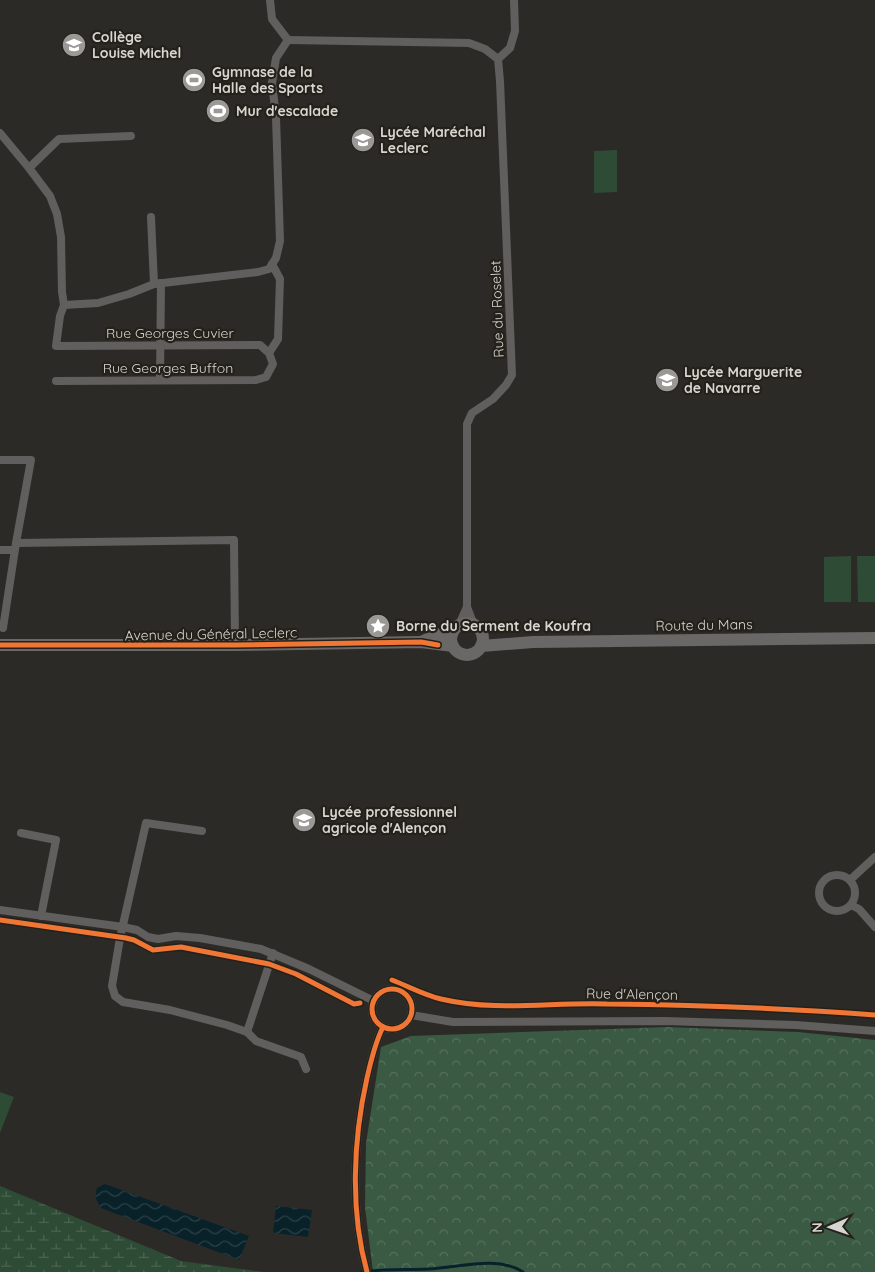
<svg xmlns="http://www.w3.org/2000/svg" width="875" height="1272" font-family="Quicksand,sans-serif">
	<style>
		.green { fill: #2e4b36 }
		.forest { fill: url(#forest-crowns) }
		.wetland { fill: url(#wetland-marsh) }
		.water { fill: url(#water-waves) }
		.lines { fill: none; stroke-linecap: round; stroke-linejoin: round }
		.stream { stroke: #092129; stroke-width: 3 }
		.street { stroke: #605f5d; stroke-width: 8 }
		.primary { stroke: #6a6867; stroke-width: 12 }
		.cycleway-casing { stroke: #24211a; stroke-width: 8 }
		.cycleway { stroke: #f07635; stroke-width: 5 }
		.labels { text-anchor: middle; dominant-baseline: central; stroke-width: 4.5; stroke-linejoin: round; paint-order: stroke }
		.poi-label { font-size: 14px; font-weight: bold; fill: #d7d5d1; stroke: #24211a; text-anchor: start }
		.street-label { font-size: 14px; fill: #d7d5d1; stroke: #24211a }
	</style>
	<defs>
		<pattern id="forest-crowns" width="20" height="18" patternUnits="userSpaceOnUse" patternTransform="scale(1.25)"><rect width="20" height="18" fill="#3a5a43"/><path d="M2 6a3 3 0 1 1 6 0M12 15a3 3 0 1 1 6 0" fill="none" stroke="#56715d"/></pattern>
		<pattern id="wetland-marsh" width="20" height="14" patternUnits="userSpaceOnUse" patternTransform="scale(1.25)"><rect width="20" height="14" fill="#2e4b36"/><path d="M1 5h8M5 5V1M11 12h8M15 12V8" fill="none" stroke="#4c6452"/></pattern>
		<pattern id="water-waves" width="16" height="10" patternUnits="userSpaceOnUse" patternTransform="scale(1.25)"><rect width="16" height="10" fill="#092129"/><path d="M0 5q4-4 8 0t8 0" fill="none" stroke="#2c4047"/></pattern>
	</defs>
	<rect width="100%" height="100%" fill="#2c2a26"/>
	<g class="green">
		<polygon points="617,150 617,192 594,193 594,151"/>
		<polygon points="851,556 851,602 824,602 824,557"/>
		<polygon points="857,556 875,556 875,602 858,602"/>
		<polygon points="0,1092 14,1097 0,1133"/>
	</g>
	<polygon class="forest" points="667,1027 798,1032 875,1040 875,1272 373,1272 365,1207 366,1143 381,1047 411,1036"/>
	<polygon class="wetland" points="0,1186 181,1261 264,1272 0,1272"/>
	<g class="water">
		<path d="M105,1184L249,1236L239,1260L101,1208C96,1200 94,1197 97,1188Z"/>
		<polygon points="276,1206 312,1210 308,1237 273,1233"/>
	</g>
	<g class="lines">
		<g class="stream">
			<path d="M371,1271C390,1269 409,1270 429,1269C458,1268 497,1255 523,1272"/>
			<polyline points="361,1272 362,1272"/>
		</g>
		<g class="street">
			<polyline points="270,0 272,19 288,40"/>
			<polyline points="288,40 469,43 485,49 498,59 500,81 512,375 506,385 493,399 472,413 467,424 467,607 474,625"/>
			<polyline points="498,59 510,48 515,31 514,0"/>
			<polyline points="0,133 29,168 50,196 57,214 61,237 62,292 64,305 60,316 56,346 260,345 269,353 273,364 266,377 256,380 56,381"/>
			<polyline points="29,168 59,139 131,136"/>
			<polyline points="151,217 154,284"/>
			<polyline points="64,305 98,303 129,294 154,284 258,272 269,269 276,258 280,241 276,117 272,83 276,58 288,40"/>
			<polyline points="269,353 278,339 280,279 272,264"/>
			<polyline points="160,380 161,283"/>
			<polyline points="0,460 31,460 16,543 3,628"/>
			<polyline points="16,543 234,540 235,645"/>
			<polyline points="0,550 14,550"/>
			<polyline points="458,627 467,607"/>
			<polyline points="202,831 146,823 120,938 112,986 115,996 123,1002 170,1010 227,1025 247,1032 273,953"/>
			<polyline points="21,833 56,840 41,916"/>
			<circle cx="837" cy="893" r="18"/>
			<polyline points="850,880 875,857"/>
			<polyline points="851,905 859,909 875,927"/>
			<polyline points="0,910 123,927 137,930 148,937 158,939 176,936 200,938 261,949 309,969 374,1001"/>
			<circle cx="392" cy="1009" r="20"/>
			<polyline points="411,1015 453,1022 664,1021 796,1025 875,1031"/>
			<polyline points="247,1032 256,1041 301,1057 306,1069"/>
			<path d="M367,1272C350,1211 353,1140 367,1078C371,1060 375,1043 383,1027"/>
		</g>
		<g class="primary">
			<circle cx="467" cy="639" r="16"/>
			<polyline points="421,642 437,635 453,632"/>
			<polyline points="0,645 235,645 421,642 453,646"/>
			<polyline points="481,646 533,642 875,638"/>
		</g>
		<g class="cycleway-casing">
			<g id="cycleway">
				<polyline points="0,645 235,645 421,642 438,645"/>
				<polyline points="0,920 126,938 134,940 153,950 181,947 269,964 296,974 354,1004 360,1003"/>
				<path d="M392,980C408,986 424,995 441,999C496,1012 551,1002 607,1004C696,1005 786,1008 875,1015"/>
				<circle cx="392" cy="1009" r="20"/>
				<path d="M367,1272C350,1211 353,1140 367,1078C371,1060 375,1043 383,1027"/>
			</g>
		</g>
		<use href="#cycleway" class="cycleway"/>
	</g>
	<defs>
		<g id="school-disc" transform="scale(1.25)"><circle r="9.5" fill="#9b9995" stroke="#24211a"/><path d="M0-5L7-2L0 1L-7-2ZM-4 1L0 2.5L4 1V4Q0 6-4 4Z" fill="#fff"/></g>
		<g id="stadium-disc" transform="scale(1.25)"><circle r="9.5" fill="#9b9995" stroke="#24211a"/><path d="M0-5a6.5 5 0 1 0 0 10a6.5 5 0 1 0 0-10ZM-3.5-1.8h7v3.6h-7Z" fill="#fff"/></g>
		<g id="sight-disc" transform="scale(1.25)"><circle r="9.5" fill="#9b9995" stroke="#24211a"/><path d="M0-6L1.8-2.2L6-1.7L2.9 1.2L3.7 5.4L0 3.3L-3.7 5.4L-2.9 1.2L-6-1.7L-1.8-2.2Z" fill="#fff"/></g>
	</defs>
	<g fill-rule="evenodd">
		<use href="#school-disc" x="74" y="45"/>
		<use href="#stadium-disc" x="194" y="80"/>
		<use href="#stadium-disc" x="218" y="111"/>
		<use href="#school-disc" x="363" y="140"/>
		<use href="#school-disc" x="667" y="380"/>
		<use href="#sight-disc" x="378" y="626"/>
		<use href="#school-disc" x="304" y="820"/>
	</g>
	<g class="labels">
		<g class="poi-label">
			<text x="92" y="37">Collège<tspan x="92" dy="16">Louise Michel</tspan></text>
			<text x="212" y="72">Gymnase de la<tspan x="212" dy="16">Halle des Sports</tspan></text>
			<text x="236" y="111">Mur d'escalade</text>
			<text x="380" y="132">Lycée Maréchal<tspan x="380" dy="16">Leclerc</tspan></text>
			<text x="684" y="372">Lycée Marguerite<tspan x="684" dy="16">de Navarre</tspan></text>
			<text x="396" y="626">Borne du Serment de Koufra</text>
			<text x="322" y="812">Lycée professionnel<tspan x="322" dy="16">agricole d'Alençon</tspan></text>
		</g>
		<g class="street-label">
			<text transform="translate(497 309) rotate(-92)">Rue du Roselet</text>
			<text x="170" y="333">Rue Georges Cuvier</text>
			<text x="168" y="368">Rue Georges Buffon</text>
			<text transform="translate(704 625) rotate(-1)">Route du Mans</text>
			<text transform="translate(211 634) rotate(-1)">Avenue du Général Leclerc</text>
			<text transform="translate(632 994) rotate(1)">Rue d'Alençon</text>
		</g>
	</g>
	<g transform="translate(830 1227) rotate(268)" stroke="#24211a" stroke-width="4" paint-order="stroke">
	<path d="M0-4L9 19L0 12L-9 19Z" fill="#d7d5d1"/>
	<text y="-8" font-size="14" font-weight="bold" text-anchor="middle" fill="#d7d5d1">N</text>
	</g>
</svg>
